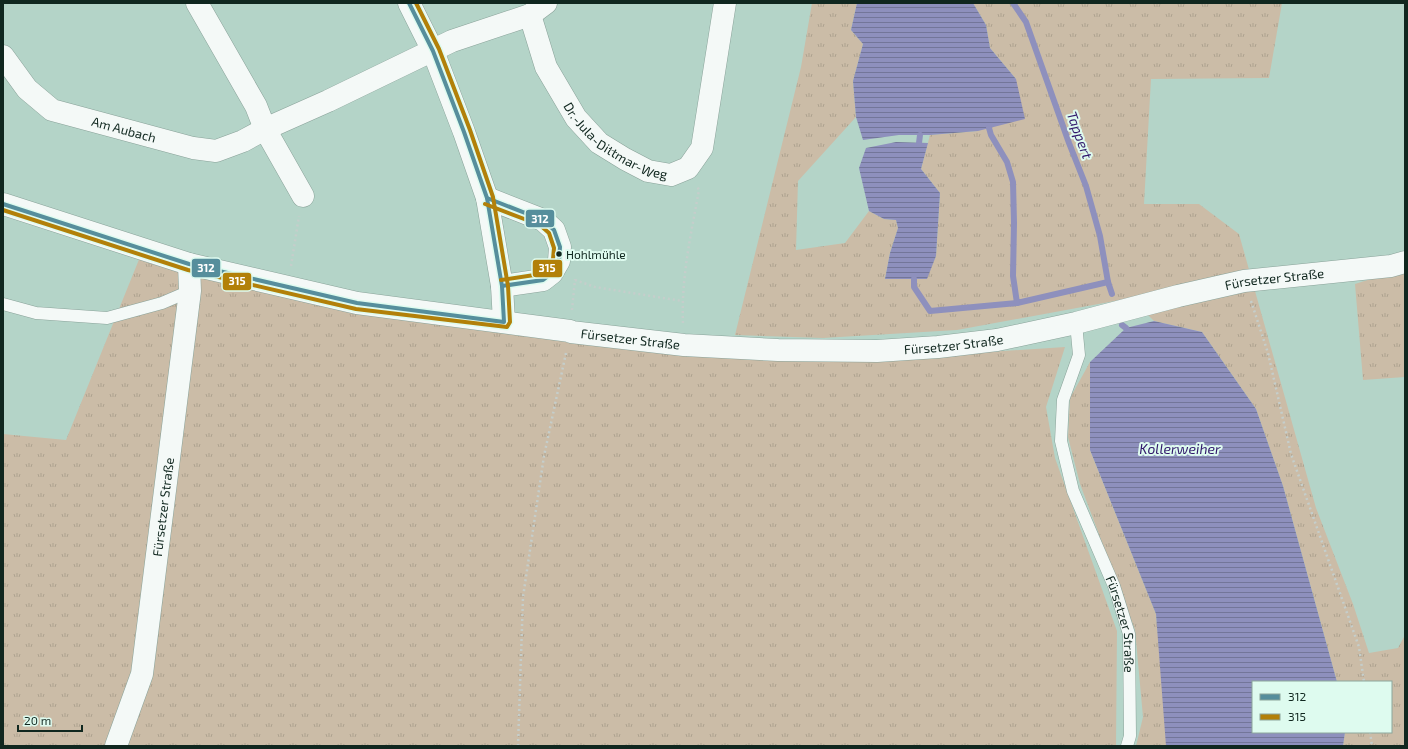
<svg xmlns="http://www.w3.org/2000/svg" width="1408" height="749" font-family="'Exo 2',sans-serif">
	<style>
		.grass { fill: url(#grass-tufts) }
		.water { fill: url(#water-rules) }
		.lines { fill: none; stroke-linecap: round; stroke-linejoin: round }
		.stream { stroke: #8e90bd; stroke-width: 6 }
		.lane-casing { stroke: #89a299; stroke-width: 13 }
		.street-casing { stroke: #89a299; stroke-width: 23 }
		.path { stroke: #c5cecb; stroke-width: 2.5; stroke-dasharray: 2 3; stroke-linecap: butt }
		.lane { stroke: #f4f9f7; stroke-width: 12 }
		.street { stroke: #f4f9f7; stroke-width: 22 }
		.bus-1-casing { stroke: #defbef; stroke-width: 7 }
		.bus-2-casing { stroke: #defbef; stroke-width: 7 }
		.bus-1 { stroke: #568e9c; stroke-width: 4 }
		.bus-2 { stroke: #b28009; stroke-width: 4 }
		.bus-dot { fill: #10271f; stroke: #defbef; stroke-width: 1.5 }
		.labels { text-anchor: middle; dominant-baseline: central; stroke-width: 4; stroke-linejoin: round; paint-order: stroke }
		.bus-label { font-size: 12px; fill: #10271f; stroke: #defbef; text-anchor: start }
		.street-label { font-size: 13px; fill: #10271f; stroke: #defbef }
		.water-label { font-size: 14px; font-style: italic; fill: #31186b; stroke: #defbef }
		.line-badge { stroke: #defbef; stroke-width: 1.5 }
		.badge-label { font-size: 11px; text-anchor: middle; font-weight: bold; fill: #fff }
	</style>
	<defs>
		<pattern id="grass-tufts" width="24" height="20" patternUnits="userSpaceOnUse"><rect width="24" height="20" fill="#cbbca7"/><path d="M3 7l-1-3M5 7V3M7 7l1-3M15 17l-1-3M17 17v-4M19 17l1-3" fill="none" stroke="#ada28f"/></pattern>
		<pattern id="water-rules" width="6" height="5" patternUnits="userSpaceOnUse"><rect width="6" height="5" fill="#8e90bd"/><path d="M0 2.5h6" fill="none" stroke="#737699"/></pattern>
	</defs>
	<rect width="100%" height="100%" fill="#b4d4c8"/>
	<g class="grass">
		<polygon points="812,3 857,3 851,30 863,44 853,81 856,117 798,181 796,250 845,243 869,211 884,219 896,220 898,228 890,253 885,279 926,279 936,256 940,193 921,169 930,135 978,131 1016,79 990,48 986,25 973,3 1282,3 1269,78 1151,79 1144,204 1199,204 1239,234 1316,508 1353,604 1369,653 1398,648 1405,635 1405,746 1343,746 1345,732 1391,732 1391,682 1337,682 1283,486 1256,409 1202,332 1154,321 1131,298 957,330 823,338 735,335 801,67"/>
		<polygon points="140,257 205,276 868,360 1065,347 1046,407 1055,458 1117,631 1116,746 3,746 3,434 66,440"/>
		<polygon points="1399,270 1405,270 1405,377 1363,380 1355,284"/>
		<polygon points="1090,362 1090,450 1156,614 1168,746 1136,746 1143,717 1135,630 1080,484 1068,437 1070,398"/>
	</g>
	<g class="water">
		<polygon points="857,3 973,3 986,25 990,48 1016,79 1025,119 978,131 930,135 899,135 863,140 856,117 853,81 863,44 851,30"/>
		<polygon points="896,142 928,143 921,169 940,193 936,256 927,279 885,279 890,253 898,228 896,220 884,219 869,211 859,168 866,148"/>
		<polygon points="1154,321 1202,332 1256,409 1283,486 1337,682 1253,682 1253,732 1345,732 1343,746 1166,746 1156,614 1090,450 1090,362 1126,328"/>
	</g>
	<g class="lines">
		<g class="stream">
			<polyline points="1013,3 1026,22 1069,143 1086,186 1100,236 1108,282 1112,294"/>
			<polyline points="989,128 991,135 1007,162 1013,182 1014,223 1013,276 1017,303 1108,282"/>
			<polyline points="919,143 920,135"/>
			<polyline points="914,279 914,287 930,311 1017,303"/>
			<polyline points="1122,325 1126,328"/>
		</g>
		<g class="lane-casing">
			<g id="lane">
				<polyline points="3,304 36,313 107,318 162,303 190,291"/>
				<path id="s1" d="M1076,323L1079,355L1063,400L1061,441L1073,491L1114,586L1129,634L1130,736L1127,746"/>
			</g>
		</g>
		<g class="street-casing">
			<g id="street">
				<polyline points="197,3 256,106 265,129 303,196"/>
				<polyline points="409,3 433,51 464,132 487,198 502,286 504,322"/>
				<path id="s2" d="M530,15L546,67L576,118L599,143L625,159L648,171L671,175L688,168L702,148L725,3"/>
				<path id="s3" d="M3,56L27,89L52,110L193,148L216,151L243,141L265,129L328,101L452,41L530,15L546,3"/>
				<polyline points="487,198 543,220 554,230 560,247 559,261 552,273 543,280 502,286"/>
				<path id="s4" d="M3,204L189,264L357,303L570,331L571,332L684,345L778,350L877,351L938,347L997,340L1076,323L1178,296L1244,281L1391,266L1405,262"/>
				<path id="s5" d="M116,746L142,674L190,291L189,264"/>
			</g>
		</g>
		<g class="path">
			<polyline points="291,266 299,216"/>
			<polyline points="575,280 595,287 682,301"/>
			<polyline points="1251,301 1268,353 1291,454 1359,647 1364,682"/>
			<polyline points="572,310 575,279"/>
			<path d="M683,323C681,278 691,234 699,190L697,186"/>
			<polyline points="1370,732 1372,746"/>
			<polyline points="518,746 523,597 544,456 566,353"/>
		</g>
		<use href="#lane" class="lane"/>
		<use href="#street" class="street"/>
		<g class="bus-1-casing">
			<g id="bus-1">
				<polyline points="487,198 543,220 554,230 560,247 559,261 552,273 543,280 502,286"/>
				<polyline points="3,204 189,264 357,303 504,322 502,286 487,198 464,132 433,51 409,3"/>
			</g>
		</g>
		<g class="bus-2-casing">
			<g id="bus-2">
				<polyline points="485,204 540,225 549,233 554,248 553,259 547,269 541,274 501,280"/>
				<polyline points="3,210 188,270 356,309 507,327 510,322 508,286 493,197 470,130 439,49 416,3"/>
			</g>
		</g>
		<use href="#bus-1" class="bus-1"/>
		<use href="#bus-2" class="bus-2"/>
	</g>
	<circle class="bus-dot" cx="559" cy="254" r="3.5"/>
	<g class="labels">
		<g class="bus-label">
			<text x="566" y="254">Hohlmühle</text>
		</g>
		<g class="street-label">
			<text stroke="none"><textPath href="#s3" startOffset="148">Am Aubach</textPath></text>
			<text stroke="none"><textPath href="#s2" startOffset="160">Dr.-Jula-Dittmar-Weg</textPath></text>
			<text stroke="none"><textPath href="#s4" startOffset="1296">Fürsetzer Straße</textPath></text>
			<text stroke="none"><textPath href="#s4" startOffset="644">Fürsetzer Straße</textPath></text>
			<text stroke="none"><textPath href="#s4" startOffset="968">Fürsetzer Straße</textPath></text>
			<text stroke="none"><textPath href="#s5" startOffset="245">Fürsetzer Straße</textPath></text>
			<text stroke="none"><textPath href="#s1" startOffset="315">Fürsetzer Straße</textPath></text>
		</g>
		<g class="water-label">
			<text transform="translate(1080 135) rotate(70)">Tappert</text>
			<text x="1180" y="448">Kollerweiher</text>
		</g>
	</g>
	<g class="line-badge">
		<rect x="525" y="209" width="30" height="19" rx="4" fill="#568e9c"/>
		<rect x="191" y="258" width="30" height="20" rx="4" fill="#568e9c"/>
		<rect x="532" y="259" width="31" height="19" rx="4" fill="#b28009"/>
		<rect x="222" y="272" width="30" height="19" rx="4" fill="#b28009"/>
	</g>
	<g class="badge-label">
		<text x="540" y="223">312</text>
		<text x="206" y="272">312</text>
		<text x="547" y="272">315</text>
		<text x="237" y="285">315</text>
	</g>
	<rect width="1408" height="749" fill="none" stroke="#10271f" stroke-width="8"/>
	<rect x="1252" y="681" width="140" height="52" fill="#defbef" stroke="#8ca69c"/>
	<rect x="1260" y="694" width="20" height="6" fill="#568e9c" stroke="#8ca69c"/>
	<text x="1288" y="701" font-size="12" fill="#10271f">312</text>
	<rect x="1260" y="714" width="20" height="6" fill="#b28009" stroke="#8ca69c"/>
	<text x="1288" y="721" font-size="12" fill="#10271f">315</text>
	<path d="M18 725v6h64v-6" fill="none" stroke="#10271f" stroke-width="2"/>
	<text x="24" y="725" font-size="12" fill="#10271f" stroke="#defbef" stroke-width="3" paint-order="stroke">20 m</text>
</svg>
